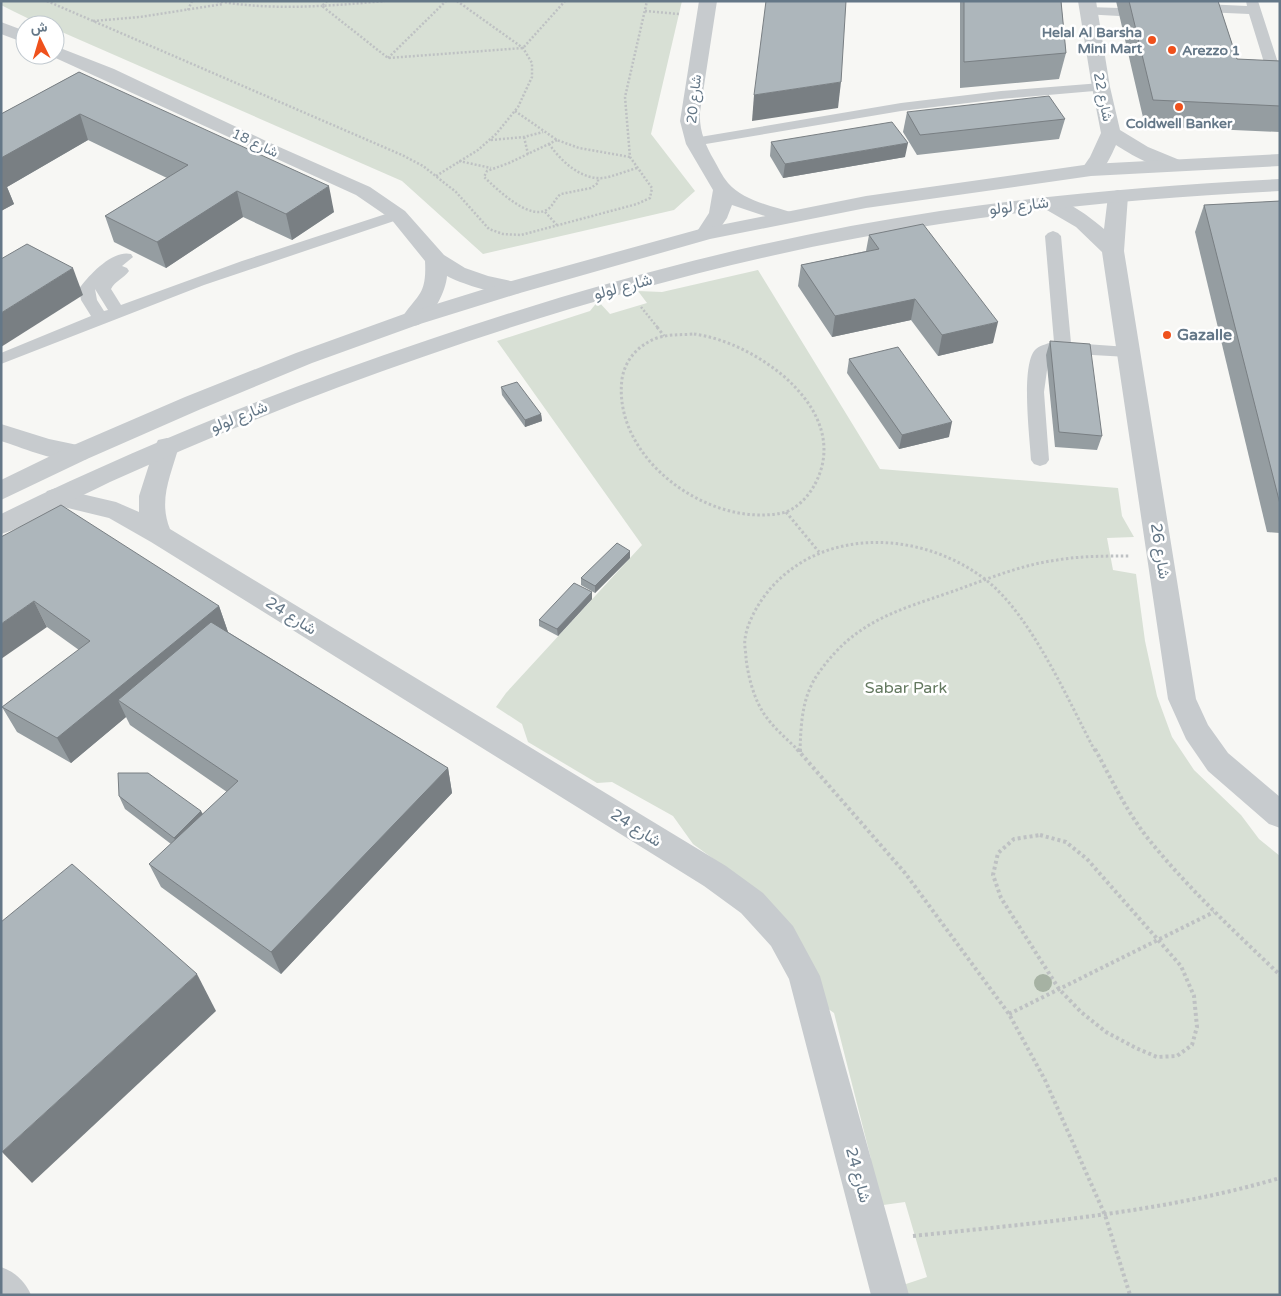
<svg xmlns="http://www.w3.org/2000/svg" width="1281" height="1296" font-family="'Varela Round',Vazirmatn,sans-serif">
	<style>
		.green { fill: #d8e0d5 }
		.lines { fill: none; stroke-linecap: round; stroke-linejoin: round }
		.path-far2 { stroke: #bec1c3; stroke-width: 2.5; stroke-dasharray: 2 2; stroke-linecap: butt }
		.path-far1 { stroke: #bec1c3; stroke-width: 3; stroke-dasharray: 2.5 2.5; stroke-linecap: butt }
		.path { stroke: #bec1c3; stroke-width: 4; stroke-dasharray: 3 3; stroke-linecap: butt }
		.service { fill: #c7cbce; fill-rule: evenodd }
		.minor { fill: #c7cbce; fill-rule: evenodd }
		.tertiary { fill: #c7cbce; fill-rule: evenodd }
		.tree { fill: #a6b2a3 }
		.wall { fill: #959da1 }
		.shaded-wall { fill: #797f83 }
		.building { fill: #adb6bb; stroke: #797f83 }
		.poi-dot { fill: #ef511c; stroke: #fff; stroke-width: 2 }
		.labels { text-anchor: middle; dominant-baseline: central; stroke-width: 5; stroke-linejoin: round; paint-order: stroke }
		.far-poi-label { font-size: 14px; font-weight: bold; fill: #647787; stroke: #fff; text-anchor: end }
		.far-street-label { font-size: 14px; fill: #647787; stroke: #fff }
		.street-label { font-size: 16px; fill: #647787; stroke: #fff }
		.poi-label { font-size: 16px; font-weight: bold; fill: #647787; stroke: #fff; text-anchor: start }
		.park-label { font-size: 16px; fill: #647960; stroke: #fff }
	</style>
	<rect width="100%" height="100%" fill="#f7f7f4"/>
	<g class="green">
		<path d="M1,1H682L651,134L695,191L674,210L483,254L402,181L55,29V25C36,25 18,13 1,5Z"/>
		<polygon points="758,270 880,469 1118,488 1122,516 1134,537 1107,538 1113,570 1136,574 1145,641 1157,696 1172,737 1194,770 1241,815 1259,839 1280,856 1280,1295 897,1295 894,1288 927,1277 905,1202 869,1207 867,1193 871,1159 834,1013 817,1001 741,879 693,844 673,816 612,782 597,783 528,742 522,724 496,707 506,693 642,545 497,341 590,311 598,301 610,314 647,303 638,291 662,292"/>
	</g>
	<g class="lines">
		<g class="path-far2">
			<polyline points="47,1 402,155 423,166 456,192 489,229 503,234 521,235 637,204 650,198 652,188 630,157 625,97 647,1"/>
			<path d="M217,1C273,11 329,6 385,1"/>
			<polyline points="327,1 322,6 388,58 523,48 565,1"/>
			<polyline points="188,10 192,1"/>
			<polyline points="645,11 679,14"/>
			<polyline points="93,21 140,17 223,4"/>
			<polyline points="388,58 446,1"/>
			<polyline points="515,111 557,140 579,148 630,157"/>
			<polyline points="524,137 528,154"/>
			<polyline points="491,140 524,137 543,132"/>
			<path d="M557,140L509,163L487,171L484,177C497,189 530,222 548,209C554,205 555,198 561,194L591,188L598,183V178"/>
			<path d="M549,144C561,161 581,180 603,178C615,176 626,171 637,168"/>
			<polyline points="459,161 491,168"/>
			<polyline points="436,176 478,150 496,134 518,107 532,77 532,63 523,48 457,1"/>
			<polyline points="545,212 557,225"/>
			<polyline points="641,307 658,328"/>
		</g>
		<g class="path-far1">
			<polyline points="657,327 664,336"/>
			<path d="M694,334C757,342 854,411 815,484C809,496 796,510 782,513C708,528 612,458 622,379C625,360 638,345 657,338C669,334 681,335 694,334Z"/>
			<polyline points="786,512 819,552"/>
			<path d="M799,751C788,740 776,730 767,718C755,703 748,677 746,658C746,652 744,645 745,639C747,622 759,602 770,589C824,526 923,531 986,580C1031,615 1068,700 1095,751"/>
			<path d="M800,751C801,722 802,695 820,671C856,621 896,611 951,592C985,580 1020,565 1057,560C1081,556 1105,556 1129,556"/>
		</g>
		<g class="path">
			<polyline points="797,749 905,873 1009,1014 1045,1080 1105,1215 1130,1295"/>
			<path d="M1095,749C1112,780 1127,813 1150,841C1189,889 1235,932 1280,975"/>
			<polyline points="800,752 800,749"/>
			<polygon points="1040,835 1066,842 1087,859 1181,966 1194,996 1197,1027 1192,1045 1177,1056 1157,1057 1136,1048 1106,1032 1081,1012 1059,989 1001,898 993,875 998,853 1014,839"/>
			<polyline points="1009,1014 1214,912"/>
			<path d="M913,1236C1036,1223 1160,1213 1280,1178"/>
		</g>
		<g class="service">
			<polygon points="1246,1 1258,1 1280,69 1280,89 1273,88 1271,85 1249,14 1204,12 1198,8 1204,4 1247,6"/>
			<polygon points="1088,7 1119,8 1125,12 1119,16 1083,14 1082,11 1083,8"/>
			<polygon points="1101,83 1108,87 1106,90 1001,99 901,111 694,146 689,145 687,142 689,139 694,138 901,103 1001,91"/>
			<path d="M398,210L403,212L406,215L403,218L204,285L1,364V353L91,316L81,300L79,289C88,276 113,249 131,254L133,257L122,266L127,268L129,271C124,278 115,281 111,289L121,305L242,261ZM95,289L108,310L104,311L97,300Z"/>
			<path d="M1053,231L1058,233L1061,236L1071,343L1128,347L1134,348L1136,352L1134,356L1128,357L1057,353L1049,356L1044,392L1049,460L1046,464L1040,466L1034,464L1031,460C1030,439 1020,363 1036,349C1041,345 1049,343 1054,342L1045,236L1048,233Z"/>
			<path d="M1,1267C15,1272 25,1281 31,1295H1Z"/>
		</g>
		<g class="minor">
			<path d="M699,1H717L700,112C699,130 705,144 714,160C718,167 722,176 728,183C744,201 772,206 794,213L797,217L794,221L787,223L780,221L732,205L727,218L714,237L707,239L700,237L696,233L709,213L713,190L686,144L680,121Z"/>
			<path d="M1078,1H1096L1110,87L1120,130L1148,147L1182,161L1185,165L1182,169C1164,174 1131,155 1116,145C1109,160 1102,179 1084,174L1081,170L1090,157L1101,133L1092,87Z"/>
			<polygon points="1,22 25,31 25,43 1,34"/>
			<path d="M55,46L114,69L268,142L370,187L405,211L444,255L465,268L488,276L520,283L523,288L520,293C502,297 464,285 447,276C446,291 433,316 420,324C415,327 409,325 404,324L401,319C417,294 427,296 425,261L391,219L356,195L49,55H55Z"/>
			<path d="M1118,190L1125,192L1128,196L1124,251L1196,699L1208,725L1228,753L1280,797V828L1269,824L1208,771L1186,739L1168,699L1102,252L1076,227L1040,206L1037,202L1040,198C1059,193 1090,217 1104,229L1108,196L1111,192Z"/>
			<path d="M1,424L49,439L87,447L90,453L87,459C63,466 24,448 1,441Z"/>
			<path d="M167,438L176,440L179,446C171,475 158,500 170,529L726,866L763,893L793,926L820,976L909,1295H871L789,979L771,946L741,913L704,886L151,542L109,518L47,503L43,497L47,491L56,488L116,502L139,512V496L155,446L158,440Z"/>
		</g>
		<g class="tertiary">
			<polygon points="1280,154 1280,166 1091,176 866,208 710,239 520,293 420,324 312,363 201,409 87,459 1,500 1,480 69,447 185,397 296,353 404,314 504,283 700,229 866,196 1091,164"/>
			<path d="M1280,179V191C1166,197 1053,206 940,224C735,255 533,315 339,387C262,416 185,448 110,482C88,493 66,503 44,515C30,522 16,530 1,534V514C140,446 282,389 428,340C595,283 766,237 940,211C1053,194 1166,185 1280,179Z"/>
		</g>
	</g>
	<circle class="tree" cx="1043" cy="983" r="9"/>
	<g class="wall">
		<polygon points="960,1 1061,1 1066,53 1059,79 960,88"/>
		<polygon points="1116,1 1218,1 1237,59 1280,61 1280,132 1145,126"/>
		<polygon points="79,72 334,212 292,240 243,217 166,268 114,242 105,216 167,178 88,140 7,187 14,204 1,211 1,114"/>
		<polygon points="907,112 1065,119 1059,139 917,155 903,132"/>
		<polygon points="771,142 905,157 783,178 770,156"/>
		<polygon points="1280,201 1280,533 1267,532 1195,232 1204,205"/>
		<polygon points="869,235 993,343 938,356 911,320 832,337 798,286 801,265 866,251"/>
		<polygon points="1050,341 1102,436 1097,450 1055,447 1046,355"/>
		<polygon points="849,359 949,437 899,449 847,373"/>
		<polygon points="501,387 541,414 542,421 525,427 502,395"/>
		<polygon points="1,537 219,606 228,632 448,768 452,793 281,974 161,887 149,864 171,844 125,809 119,796 201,811 203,814 227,792 130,725 126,717 71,763 17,732 2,707 79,650 47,627"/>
		<polygon points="630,558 595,593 581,585 581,578"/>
		<polygon points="592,592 592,599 558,636 539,626 539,620"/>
	</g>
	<g class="shaded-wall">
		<polygon points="841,82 838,108 752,121 754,95"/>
		<polygon points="80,114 88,140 7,187 14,204 1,211 1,158"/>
		<polygon points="908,143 905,157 783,178 785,164"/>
		<polygon points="329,186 334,212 292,240 286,214"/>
		<polygon points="237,191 243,217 166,268 157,242"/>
		<polygon points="73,268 83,295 1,347 1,313"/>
		<polygon points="915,299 911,320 832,337 835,316"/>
		<polygon points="998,322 993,343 938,356 942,335"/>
		<polygon points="541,414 542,421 525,427 525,420"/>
		<polygon points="952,422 949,437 899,449 902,435"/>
		<polygon points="630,551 630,558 595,593 595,586"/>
		<polygon points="592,592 592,599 558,636 557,629"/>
		<polygon points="34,601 47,627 1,659 1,624"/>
		<polygon points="219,606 228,632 118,700 126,717 71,763 57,738"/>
		<polygon points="448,768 452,793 281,974 271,952"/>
		<polygon points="201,811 207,824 180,850 174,838"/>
		<polygon points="197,974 216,1011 32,1183 2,1152"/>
	</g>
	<g class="building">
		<polygon points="766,1 846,1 841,82 754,95"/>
		<polygon points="964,1 1061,1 1066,53 964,62"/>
		<polygon points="1129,1 1218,1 1237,59 1280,61 1280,106 1153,100"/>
		<polygon points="79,72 329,186 286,214 237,191 157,242 105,216 188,165 80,114 1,158 1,114"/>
		<polygon points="1049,96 1065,119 920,135 907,112"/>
		<polygon points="892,122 908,143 785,164 771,142"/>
		<polygon points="1280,201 1280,504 1204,205"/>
		<polygon points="923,224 998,322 942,335 915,299 835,316 801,265 879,249 869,235"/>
		<polygon points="27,244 73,268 1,313 1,259"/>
		<polygon points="1050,341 1090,344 1102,436 1059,432"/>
		<polygon points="898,347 952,422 902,435 849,359"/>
		<polygon points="517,382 541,414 525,420 501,387"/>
		<polygon points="61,505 219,606 57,738 2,707 90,641 34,601 1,624 1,537"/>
		<polygon points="617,543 630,551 595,586 581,578"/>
		<polygon points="574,583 592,592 557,629 539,620"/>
		<polygon points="211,622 448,768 271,952 149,864 238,781 118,700"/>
		<polygon points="118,773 148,773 201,811 174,838 119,796"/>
		<polygon points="72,864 197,974 2,1152 1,922"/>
	</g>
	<g class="poi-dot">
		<circle cx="1152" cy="40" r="5"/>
		<circle cx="1172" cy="50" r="5"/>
		<circle cx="1179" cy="107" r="5"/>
		<circle cx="1167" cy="335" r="5"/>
	</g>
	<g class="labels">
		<g class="far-poi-label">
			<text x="1142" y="32">Helal Al Barsha<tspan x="1142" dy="16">Mini Mart</tspan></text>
			<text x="1182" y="50" text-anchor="start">Arezzo 1</text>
			<text x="1179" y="123" text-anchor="middle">Coldwell Banker</text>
		</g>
		<g class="far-street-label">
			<text transform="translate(1103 97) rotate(79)">شارع 22</text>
			<text transform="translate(694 99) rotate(-84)">شارع 20</text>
			<text transform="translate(255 143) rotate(25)">شارع 18</text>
		</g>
		<g class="street-label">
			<text transform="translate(1019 206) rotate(-7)">شارع لولو</text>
			<text transform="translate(623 287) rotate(-15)">شارع لولو</text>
			<text transform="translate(239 417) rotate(-22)">شارع لولو</text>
			<text transform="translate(1160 551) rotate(81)">شارع 26</text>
			<text transform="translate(291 616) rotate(32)">شارع 24</text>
			<text transform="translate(636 828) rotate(32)">شارع 24</text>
			<text transform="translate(858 1175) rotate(75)">شارع 24</text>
		</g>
		<g class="poi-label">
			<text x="1177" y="335">Gazalle</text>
		</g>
		<g class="park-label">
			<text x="906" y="688">Sabar Park</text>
		</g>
	</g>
	<rect width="1281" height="1296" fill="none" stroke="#647787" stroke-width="5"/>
	<g transform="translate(40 40) rotate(355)"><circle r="24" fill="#ffffff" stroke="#c1c9cf"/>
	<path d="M0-4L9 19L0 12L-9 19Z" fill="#ef511c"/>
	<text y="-8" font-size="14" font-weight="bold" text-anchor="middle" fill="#647787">ش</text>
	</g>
</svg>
